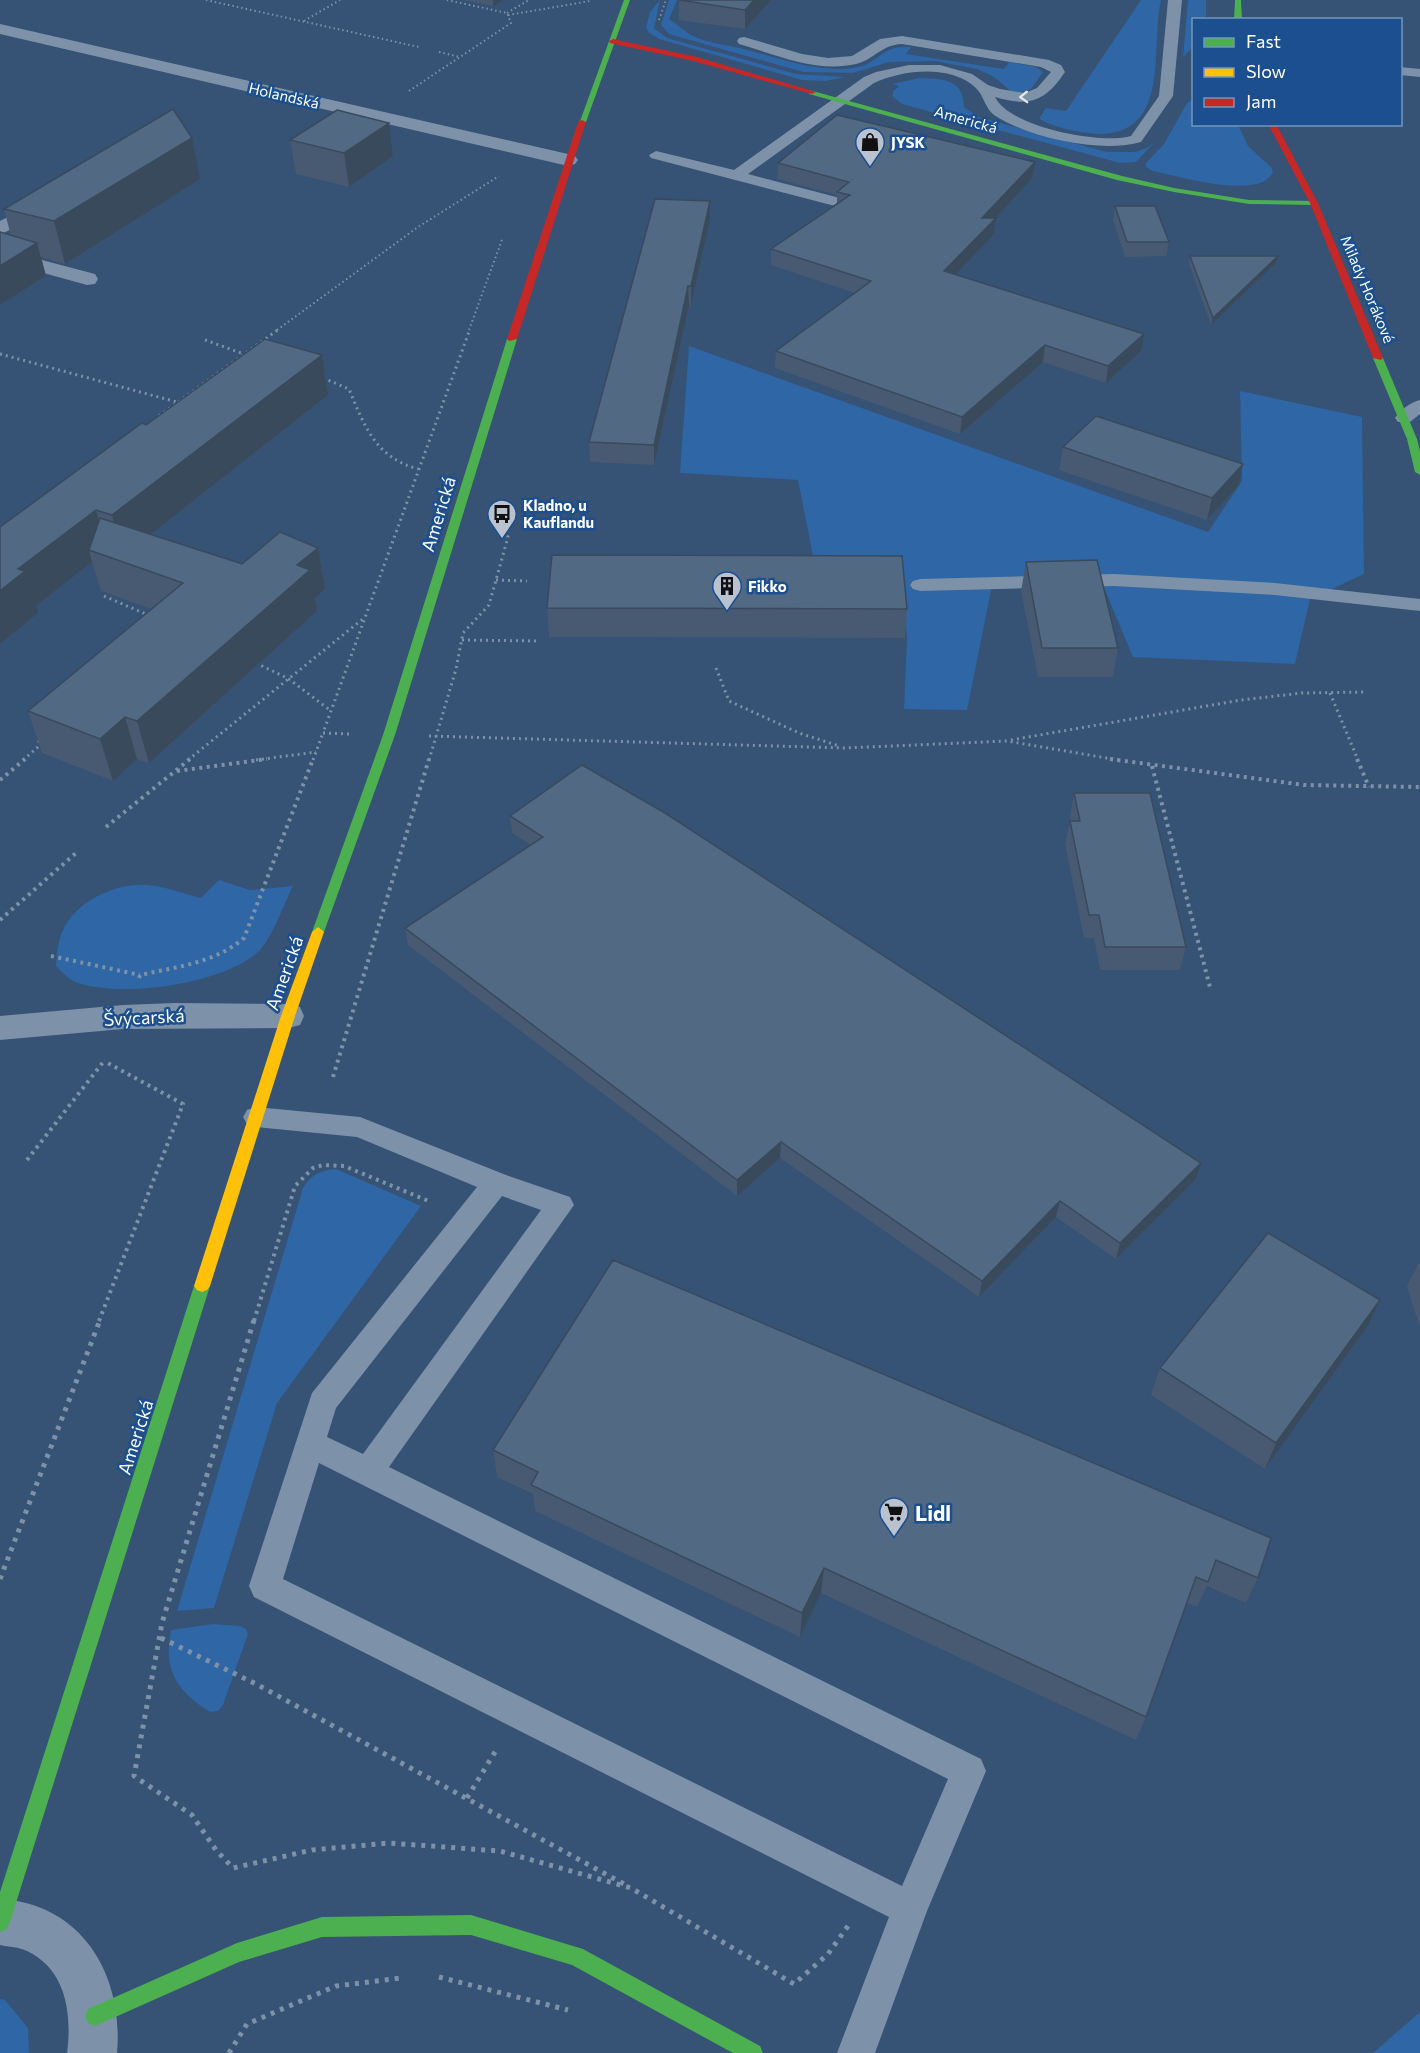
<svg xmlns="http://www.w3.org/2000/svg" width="1420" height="2053" font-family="Commissioner,sans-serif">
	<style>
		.green { fill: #2f66a5 }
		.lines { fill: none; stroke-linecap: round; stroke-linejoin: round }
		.path-far3 { stroke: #7d92a8; stroke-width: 2; stroke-dasharray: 1.5 3; stroke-linecap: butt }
		.path-far2 { stroke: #7d92a8; stroke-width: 3; stroke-dasharray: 2 4; stroke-linecap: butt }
		.path-far1 { stroke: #7d92a8; stroke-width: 4; stroke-dasharray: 3 4.5; stroke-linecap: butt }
		.path { stroke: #7d92a8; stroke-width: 5; stroke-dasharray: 4 6; stroke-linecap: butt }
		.lane { fill: #7d92a8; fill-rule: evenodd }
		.street { fill: #7d92a8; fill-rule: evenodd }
		.fast { fill: #4caf50; fill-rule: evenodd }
		.slow { fill: #ffc107; fill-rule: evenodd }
		.jam { fill: #c62828; fill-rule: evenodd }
		.wall { fill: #475a72 }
		.shaded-wall { fill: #394a5c }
		.building { fill: #526984; stroke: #394a5c; stroke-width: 1.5 }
		.oneway { stroke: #e5e9ee }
		.labels { text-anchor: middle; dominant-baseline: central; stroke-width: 5; stroke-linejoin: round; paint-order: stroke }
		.far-street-label { font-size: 15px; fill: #fff; stroke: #1b4f8f }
		.far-poi-label { font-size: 15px; font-weight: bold; fill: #fff; stroke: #1b4f8f; text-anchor: start }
		.street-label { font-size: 18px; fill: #fff; stroke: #1b4f8f }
		.near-poi-label { font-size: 21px; font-weight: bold; fill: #fff; stroke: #1b4f8f; text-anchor: start }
	</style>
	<rect width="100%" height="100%" fill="#365274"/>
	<g class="green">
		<polygon points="660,0 654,28 667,38 796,74 845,77 825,81 802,80 659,39 649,33 646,27 650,12"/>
		<path d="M669,0H677L669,19C677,24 686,33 695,37C709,43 726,45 740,48C776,57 816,73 853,68C882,64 878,45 911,47L906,54L1004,69L1009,62L1036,67L1043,72L1031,89L1022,92L1011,91L994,77L977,69L935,61L889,62L853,73L803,72L669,34L661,25Z"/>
		<path d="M1141,0H1161C1150,46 1172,134 1099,134C1081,133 1056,128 1041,120L1040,117L1046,108L1066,111Z"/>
		<polygon points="1188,0 1206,0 1206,19 1194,20 1193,47 1183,57"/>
		<path d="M920,78C945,79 963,79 964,107L978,117L1107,152H1135L1147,148L1155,142L1136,162L1120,163L902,104L893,97V91L899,86L892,84Z"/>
		<path d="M1193,100L1194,124L1238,125L1248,146L1272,168L1273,172C1260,201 1177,176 1153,171L1146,167V163L1164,144L1187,103Z"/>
		<polygon points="689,346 1208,532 1242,481 1240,391 1362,417 1364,574 1310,599 1295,664 1133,657 1102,583 993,580 967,710 904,709 907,638 901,576 817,576 798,480 680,473"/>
		<path d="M219,880L250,890L293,886C286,900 270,942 259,951C224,984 123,998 78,983C70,981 62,972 56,966C57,953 58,938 65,926C80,899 118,883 147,885C165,886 184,894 201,898Z"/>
		<path d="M336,1169L421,1206L277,1403L214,1608L177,1611L303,1188C310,1175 322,1170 336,1169Z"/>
		<path d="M213,1624L240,1626L246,1629L248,1634L223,1705L218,1711L210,1712C177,1691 163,1671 171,1630Z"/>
		<polygon points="0,1999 5,2000 28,2028 29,2053 0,2053"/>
		<polygon points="1420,2012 1420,2053 1373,2053"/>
	</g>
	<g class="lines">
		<g class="path-far3">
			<polyline points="206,0 419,47"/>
			<polyline points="507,13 529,0"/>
			<polyline points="508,15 590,1"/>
			<polyline points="659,20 666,0"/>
			<polyline points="304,21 340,0"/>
			<polyline points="439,52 460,57"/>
			<polyline points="409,91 511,23 507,13 447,0"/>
			<polyline points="277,330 418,227 499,176"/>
			<polyline points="469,330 503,237"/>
		</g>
		<g class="path-far2">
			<polyline points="205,340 244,354"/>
			<polyline points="0,354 177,402"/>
			<path d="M323,378L349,389C365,427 375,457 418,469"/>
			<polyline points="159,416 279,329"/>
			<polyline points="496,580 527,581"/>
			<polyline points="104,596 148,615"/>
			<polyline points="462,640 538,641"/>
			<polyline points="256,663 289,679 331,711"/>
			<polyline points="716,668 729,701 799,733 839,746"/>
			<polyline points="1330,693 1358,760"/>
			<polyline points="349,734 323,733 470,329"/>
			<polyline points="429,736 845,748 1007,741 1118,760"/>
			<polyline points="1011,740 1241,700 1302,693 1366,692"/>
			<polyline points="23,760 37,748 40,738"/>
			<polyline points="188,760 364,618"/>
			<polyline points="256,760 316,752"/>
			<polyline points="313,760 323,733"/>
			<polyline points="429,760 456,669 463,633 489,605 508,537 499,515"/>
		</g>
		<g class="path-far1">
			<polyline points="1110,759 1304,785 1420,787"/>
			<polyline points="1357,759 1369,787"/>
			<polyline points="1152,766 1211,991"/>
			<polyline points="177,771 267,759"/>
			<polyline points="0,780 25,759"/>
			<polyline points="106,827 190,759"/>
			<polyline points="0,920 77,852"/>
			<polyline points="51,956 140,975"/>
			<path d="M139,978L140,975C176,967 215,963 244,938L313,759"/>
			<polyline points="333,1077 429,759"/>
			<polyline points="27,1160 104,1061"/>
			<polyline points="99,1321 183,1104 104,1061"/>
			<polyline points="254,1321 295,1186 313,1168 323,1165 344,1166 431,1202"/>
		</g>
		<g class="path">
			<polyline points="254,1320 162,1623 134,1776 192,1815 216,1850 233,1868 312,1850 389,1843 500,1851 631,1888 794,1984 828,1954 848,1926"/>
			<polyline points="0,1579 100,1320"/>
			<polyline points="161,1638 256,1684 624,1884"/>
			<polyline points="467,1798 498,1747"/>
			<polyline points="439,1977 568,2010"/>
			<polyline points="229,2053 247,2024 336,1986 401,1978"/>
		</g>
		<g class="lane">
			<path d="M1168,0H1182L1173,96L1141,142L1137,143C1098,153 1027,137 994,115C985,108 984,96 976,88C950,64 903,70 874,83L748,174L840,198L843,201L840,204L835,206L651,158L649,155L656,151L734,170L864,77L876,72L909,65H940L972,74L988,85L1000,89L1025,93L1037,88L1051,72L1041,67L902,44C881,45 875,59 856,64C817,73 777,55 739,44L737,41L739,38L744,37L802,54L828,58L852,56L880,39L902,36L1049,60L1061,65L1065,72C1045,102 1029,107 995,97C1010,127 1096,143 1127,137L1131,136L1159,96Z"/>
			<polygon points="1400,67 1420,69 1420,77 1400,75"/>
			<path d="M1420,400V414L1410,422H1398L1395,418C1400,410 1411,402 1420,400Z"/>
			<polygon points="1114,574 1275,583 1420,599 1420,611 1275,595 1114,586 920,591 913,589 910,585 913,581 920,579"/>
			<path d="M256,1107L360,1117L506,1175L570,1197L574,1205L389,1467L981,1759L986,1771L927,1911L875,2053H837L889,1917L254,1597L249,1586L312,1393L477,1187L357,1137L256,1127L247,1124L243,1117L247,1110ZM502,1196L541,1210L363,1454L327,1437L336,1408ZM319,1463L948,1779L902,1886L283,1579Z"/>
		</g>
		<g class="street">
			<polygon points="0,24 568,154 575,156 578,160 575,164 568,166 0,34"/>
			<polygon points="48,196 55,198 58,202 55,206 0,235 0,221"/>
			<polygon points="0,249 95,274 98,279 95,284 87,285 0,261"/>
			<polygon points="175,1003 288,1004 300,1007 304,1016 300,1025 288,1028 123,1029 0,1040 0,1016 123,1005"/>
			<path d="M0,1899C83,1904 124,1976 117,2053H67C72,2015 67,1970 27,1951C19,1947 9,1947 0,1945Z"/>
		</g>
		<g class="fast">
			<polygon points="624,0 630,0 586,122 579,124"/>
			<polygon points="1235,0 1241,0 1242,20 1234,20"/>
			<polygon points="809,90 1122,176 1174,188 1249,200 1314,201 1318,203 1314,205 1249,204 1174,192 1117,180 809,94"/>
			<polygon points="512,336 517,339 395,735 324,932 318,937 313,935 312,932 383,735 507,339"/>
			<polygon points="1375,356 1383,358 1417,439 1420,452 1420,475 1415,472 1407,439 1373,358"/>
			<polygon points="202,1280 207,1282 210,1286 10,1922 7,1929 0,1932 0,1892 194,1286 197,1282"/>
			<polygon points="471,1915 583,1949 760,2046 763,2053 733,2053 572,1965 471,1935 322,1937 239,1962 95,2026 88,2023 85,2016 88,2009 237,1943 322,1917"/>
		</g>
		<polygon class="slow" points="318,927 324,932 295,1016 210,1286 207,1290 202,1292 197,1290 194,1286 281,1016 312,932"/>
		<g class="jam">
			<polygon points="613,39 697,57 816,92 812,94 693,61 610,43 609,41"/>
			<polygon points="582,120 586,122 517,339 509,341 507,339 578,122"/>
			<polygon points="1268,124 1276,124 1318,203 1383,358 1381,360 1373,358 1310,203"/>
		</g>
	</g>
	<g class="wall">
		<polygon points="463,0 503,0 493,6"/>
		<polygon points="679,0 771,0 745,29 679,20"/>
		<polygon points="389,123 393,156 349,187 296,174 290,140"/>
		<polygon points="1035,162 1032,178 996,218 994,234 955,275 1141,351 1106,383 1043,362 960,434 775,368 776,351 855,293 771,265 771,249 837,203 837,195 777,179 778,163"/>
		<polygon points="200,179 65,264 41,257 46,276 0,305 0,232 11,236 4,209"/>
		<polygon points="1115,206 1169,242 1166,256 1125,257 1113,220"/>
		<polygon points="710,219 691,305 689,305 654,465 590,462 589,442"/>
		<polygon points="1190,256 1278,256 1276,263 1211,325 1189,264"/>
		<polygon points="328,395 151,534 242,564 318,548 325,589 315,598 317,611 149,763 137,759 113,781 42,753 28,711 151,609 101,591 92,562 36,606 38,613 0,644 0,527 146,425"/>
		<polygon points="1063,447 1238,486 1207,520 1059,470"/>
		<polygon points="1026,562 1118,648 1113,677 1038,677 1021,591"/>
		<polygon points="547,608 907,609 905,638 549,637"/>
		<polygon points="1074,793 1186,947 1180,970 1100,970 1094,938 1084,938 1065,844 1070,821 1071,821 1070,816"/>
		<polygon points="510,816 1201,1163 1196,1179 1116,1259 1056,1217 979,1297 780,1158 737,1196 408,945 405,928 531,845 512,833"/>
		<polygon points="613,1260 1258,1578 1246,1603 1207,1586 1197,1607 1187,1603 1146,1717 1136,1740 821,1593 800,1637 535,1511 533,1494 497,1477 493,1450"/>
		<polygon points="1418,1264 1420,1264 1420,1329 1407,1286"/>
		<polygon points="1367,1327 1265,1469 1151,1395 1160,1368"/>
	</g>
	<g class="shaded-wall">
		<polygon points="493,0 503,0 493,6"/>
		<polygon points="754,0 771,0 745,29 745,10"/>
		<polygon points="389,123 393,156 349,187 344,153"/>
		<polygon points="192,138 200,179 65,264 54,221"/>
		<polygon points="1035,162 1032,178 983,232 996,218 994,234 943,288 944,271 982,218"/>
		<polygon points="710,201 710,219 691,305 691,286"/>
		<polygon points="37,243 46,276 0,305 0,266"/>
		<polygon points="1278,256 1276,263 1211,325 1213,318"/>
		<polygon points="688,286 689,305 654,465 654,445"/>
		<polygon points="1144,334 1141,351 1106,383 1108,366"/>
		<polygon points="1045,345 1043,362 960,434 962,417"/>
		<polygon points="322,355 328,395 123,556 112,515"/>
		<polygon points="1243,464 1238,486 1207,520 1212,498"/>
		<polygon points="96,510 107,551 89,550 92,562 36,606 38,613 0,644 0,591 18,569"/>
		<polygon points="318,548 325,589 315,598 317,611 149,763 137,721 297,565"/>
		<polygon points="125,717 137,759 113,781 100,739"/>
		<polygon points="781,1142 780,1158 737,1196 737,1180"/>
		<polygon points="1201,1163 1196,1179 1116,1259 1120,1243"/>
		<polygon points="1060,1201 1056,1217 979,1297 982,1281"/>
		<polygon points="1380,1300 1367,1327 1265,1469 1276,1443"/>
		<polygon points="824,1568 821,1593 800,1637 802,1613"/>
	</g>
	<g class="building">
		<polygon points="679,0 754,0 745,10"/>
		<polygon points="173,109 192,138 54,221 4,209"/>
		<polygon points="337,110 389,123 344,153 290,140"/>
		<polygon points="837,115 1035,162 982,218 996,218 944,271 1144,334 1108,366 1045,345 962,417 776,351 871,281 771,249 850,195 837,192 849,182 778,163"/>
		<polygon points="655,199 710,201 691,286 688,286 654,445 589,442"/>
		<polygon points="1115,206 1155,206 1169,242 1127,242"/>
		<polygon points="0,232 37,243 0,266"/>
		<polygon points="1190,256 1278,256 1213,318"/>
		<polygon points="265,339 322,355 112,515 96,510 18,569 25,571 0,591 0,527 142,423 146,425"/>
		<polygon points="1096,416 1243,464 1212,498 1063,447"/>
		<polygon points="100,518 242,564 280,532 318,548 297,565 310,570 137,721 125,717 100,739 28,711 183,583 89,550"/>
		<polygon points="552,555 902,556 907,609 547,608"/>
		<polygon points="1097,560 1118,648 1042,648 1026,562"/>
		<polygon points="582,765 665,813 1201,1163 1120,1243 1060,1201 982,1281 781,1142 737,1180 405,928 543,837 510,816"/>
		<polygon points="1074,793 1150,793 1186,947 1105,947 1099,915 1089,915 1070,821 1080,821"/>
		<polygon points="1268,1233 1380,1300 1276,1443 1160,1368"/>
		<polygon points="613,1260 1271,1538 1258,1578 1216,1560 1208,1582 1196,1577 1146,1717 824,1568 802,1613 531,1485 538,1472 493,1450"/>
	</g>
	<defs><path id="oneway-chevron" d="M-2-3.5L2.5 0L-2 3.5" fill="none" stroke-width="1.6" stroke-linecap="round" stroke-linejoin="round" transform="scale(1.5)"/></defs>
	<use class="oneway" href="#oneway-chevron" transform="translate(1024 97) rotate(178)"/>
	<defs>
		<g id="shop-pin" transform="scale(1.5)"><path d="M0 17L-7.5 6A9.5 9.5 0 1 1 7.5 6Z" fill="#b9c2ce" stroke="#1b4f8f"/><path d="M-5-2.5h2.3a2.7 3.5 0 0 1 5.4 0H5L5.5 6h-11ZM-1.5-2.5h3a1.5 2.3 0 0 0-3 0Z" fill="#111"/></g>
		<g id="bus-pin" transform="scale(1.5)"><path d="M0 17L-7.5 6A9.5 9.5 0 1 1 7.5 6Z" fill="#b9c2ce" stroke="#1b4f8f"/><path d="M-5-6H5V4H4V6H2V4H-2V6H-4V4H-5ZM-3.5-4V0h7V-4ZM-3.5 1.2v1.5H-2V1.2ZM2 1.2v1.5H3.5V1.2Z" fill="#111"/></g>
		<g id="building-pin" transform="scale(1.5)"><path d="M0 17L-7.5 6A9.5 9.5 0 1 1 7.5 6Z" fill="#b9c2ce" stroke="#1b4f8f"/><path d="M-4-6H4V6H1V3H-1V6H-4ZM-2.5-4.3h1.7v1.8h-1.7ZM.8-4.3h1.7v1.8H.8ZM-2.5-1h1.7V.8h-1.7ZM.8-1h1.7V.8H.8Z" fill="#111"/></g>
		<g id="supermarket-pin" transform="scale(1.5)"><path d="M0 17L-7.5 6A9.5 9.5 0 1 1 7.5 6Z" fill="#b9c2ce" stroke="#1b4f8f"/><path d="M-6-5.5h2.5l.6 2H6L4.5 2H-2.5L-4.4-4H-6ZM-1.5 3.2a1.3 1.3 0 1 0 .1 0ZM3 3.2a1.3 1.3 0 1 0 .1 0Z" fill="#111"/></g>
	</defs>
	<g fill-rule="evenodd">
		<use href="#shop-pin" x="870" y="142"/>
		<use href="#bus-pin" x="502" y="514"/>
		<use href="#building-pin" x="727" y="586"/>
		<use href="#supermarket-pin" x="894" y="1512"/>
	</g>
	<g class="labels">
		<g class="far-street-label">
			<text transform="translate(284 95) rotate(13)">Holandská</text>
			<text transform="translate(966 119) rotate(16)">Americká</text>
			<text transform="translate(1368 289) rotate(67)">Milady Horákové</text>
		</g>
		<g class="far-poi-label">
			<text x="891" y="142">JYSK</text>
			<text x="523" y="505">Kladno, u<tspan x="523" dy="17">Kauflandu</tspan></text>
			<text x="748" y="586">Fikko</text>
		</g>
		<g class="street-label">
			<text transform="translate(438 514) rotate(-73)">Americká</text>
			<text transform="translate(284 973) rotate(-70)">Americká</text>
			<text transform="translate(144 1017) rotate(-3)">Švýcarská</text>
			<text transform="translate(135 1437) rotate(-72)">Americká</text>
		</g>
		<g class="near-poi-label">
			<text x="915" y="1512">Lidl</text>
		</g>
	</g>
	<rect x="1192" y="18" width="210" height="108" fill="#1b4f8f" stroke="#7695bc" stroke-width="1.5"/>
	<rect x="1204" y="38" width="30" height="9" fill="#4caf50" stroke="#7695bc" stroke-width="1.5"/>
	<text x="1246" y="48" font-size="18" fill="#ffffff">Fast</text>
	<rect x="1204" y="68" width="30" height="9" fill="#ffc107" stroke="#7695bc" stroke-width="1.5"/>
	<text x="1246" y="78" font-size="18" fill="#ffffff">Slow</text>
	<rect x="1204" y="98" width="30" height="9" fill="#c62828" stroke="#7695bc" stroke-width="1.5"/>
	<text x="1246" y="108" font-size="18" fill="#ffffff">Jam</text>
</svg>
